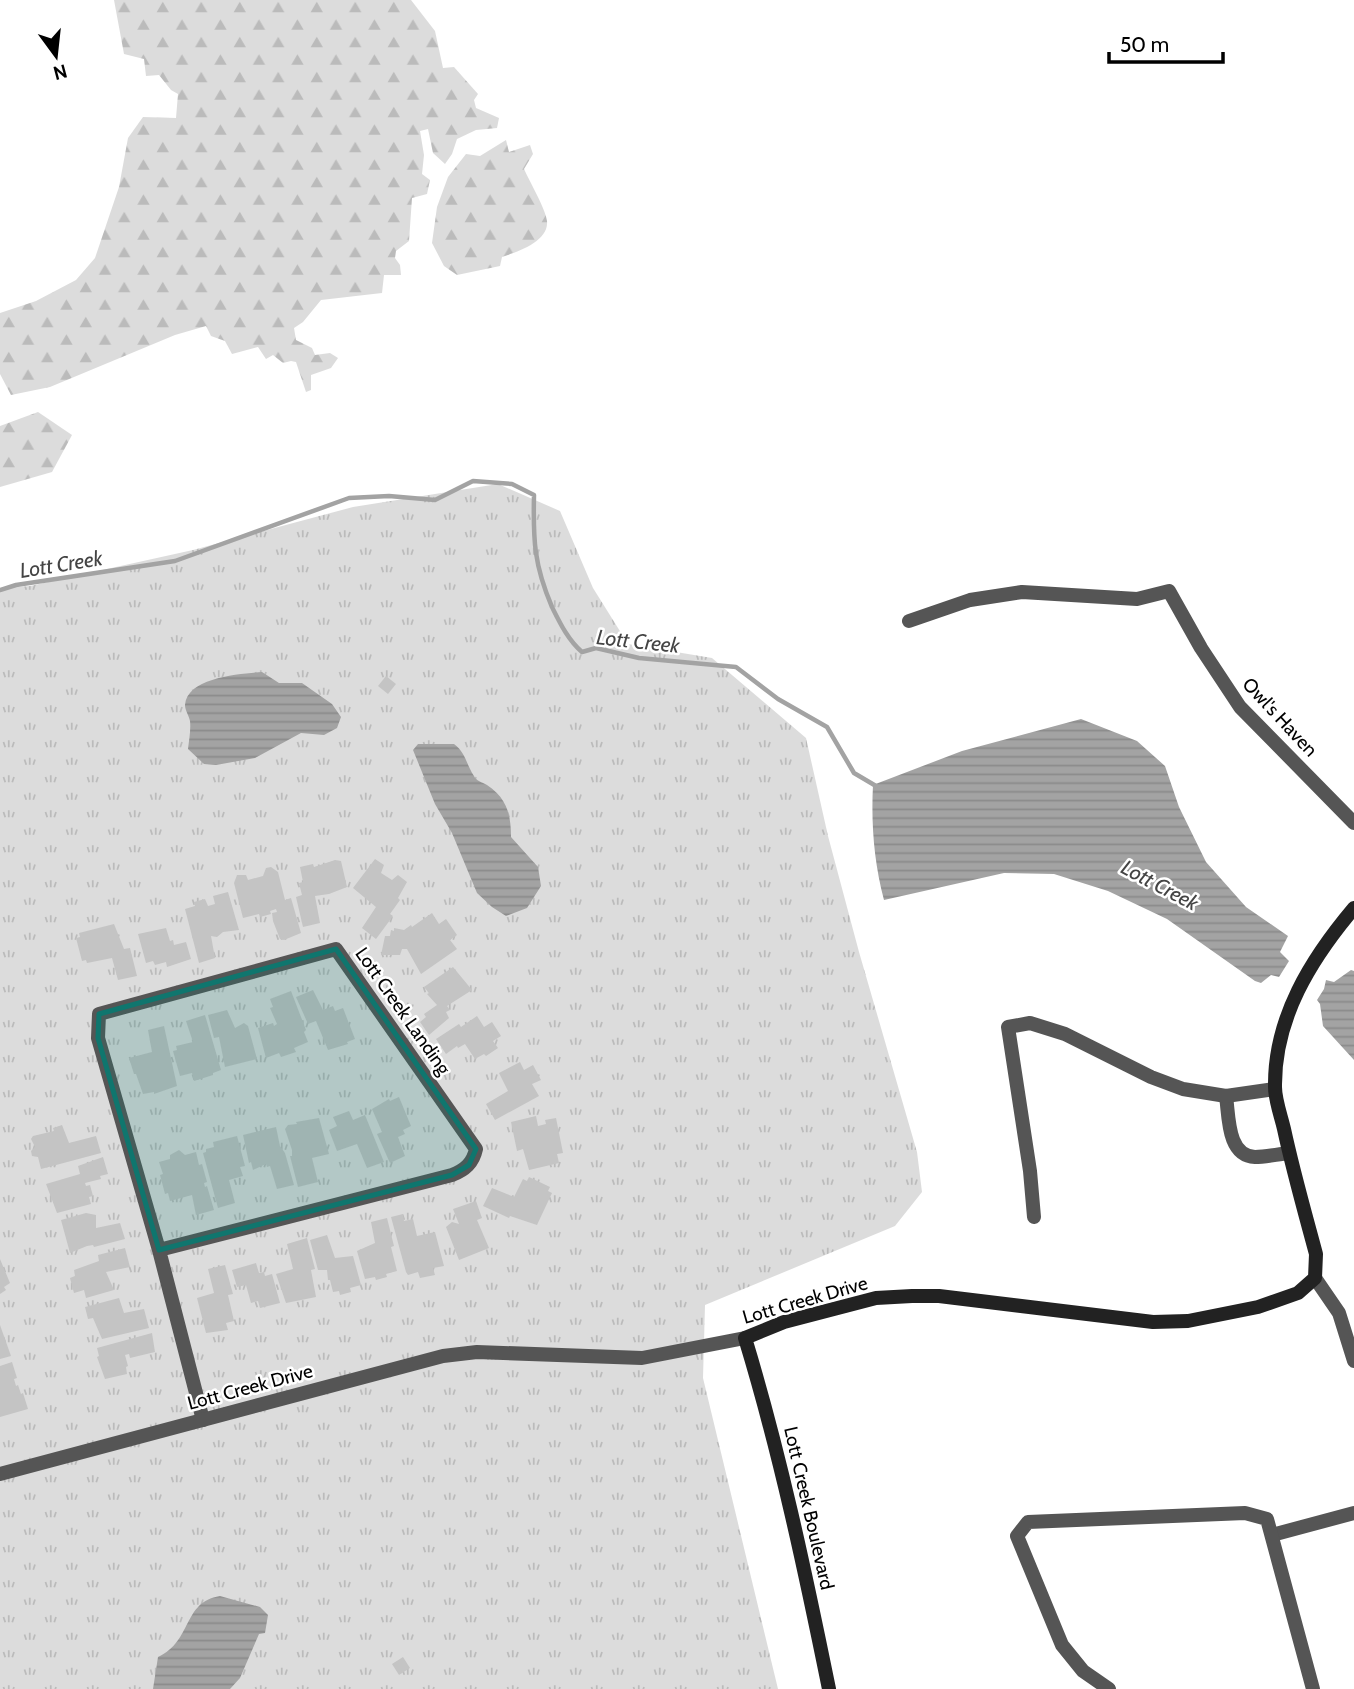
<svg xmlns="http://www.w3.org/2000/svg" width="1354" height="1689" font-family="Cabin,sans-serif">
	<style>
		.grass { fill: url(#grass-tufts) }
		.forest { fill: url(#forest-firs) }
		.water { fill: url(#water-rules) }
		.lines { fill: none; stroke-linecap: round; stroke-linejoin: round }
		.stream { stroke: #a3a3a3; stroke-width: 4.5 }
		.building { fill: #c4c4c4 }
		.street { stroke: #555; stroke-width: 14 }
		.secondary { stroke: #222; stroke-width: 14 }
		.marked { fill: #0f766e; fill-opacity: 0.2; stroke: #0f766e; stroke-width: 5; stroke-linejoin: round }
		.labels { text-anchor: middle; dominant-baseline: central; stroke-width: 5; stroke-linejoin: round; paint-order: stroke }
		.street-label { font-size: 19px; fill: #000; stroke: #fff }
		.water-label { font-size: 21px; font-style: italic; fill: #444; stroke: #fff }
	</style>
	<defs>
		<pattern id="grass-tufts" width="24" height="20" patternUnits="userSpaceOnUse" patternTransform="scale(1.75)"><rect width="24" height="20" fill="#dcdcdc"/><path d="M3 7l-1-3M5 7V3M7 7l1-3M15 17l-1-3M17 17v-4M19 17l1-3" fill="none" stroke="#bbb"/></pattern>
		<pattern id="forest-firs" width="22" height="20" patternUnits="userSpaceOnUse" patternTransform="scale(1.75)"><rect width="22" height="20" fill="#dcdcdc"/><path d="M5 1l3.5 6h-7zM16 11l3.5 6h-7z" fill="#bbb"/></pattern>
		<pattern id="water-rules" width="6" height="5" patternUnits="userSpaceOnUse" patternTransform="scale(1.75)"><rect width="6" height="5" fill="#a3a3a3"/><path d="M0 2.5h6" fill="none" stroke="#8b8b8b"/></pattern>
	</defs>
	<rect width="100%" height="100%" fill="#fff"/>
	<polygon class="grass" points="498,484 560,511 593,588 628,644 712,658 806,738 828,836 859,952 917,1152 922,1192 895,1226 705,1305 703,1378 778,1689 0,1689 0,588 30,586 193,550 353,507"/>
	<g class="forest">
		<polygon points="114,0 411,0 435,31 443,68 454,67 478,94 474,100 476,108 499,118 497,128 476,130 457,139 452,154 445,164 433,153 428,129 420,131 424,155 422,174 430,180 427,194 412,198 409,241 396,251 395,258 400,265 401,275 384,275 382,293 321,300 303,322 294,328 296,340 312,348 315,355 330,353 338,358 331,368 311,375 311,390 306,392 296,362 291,361 283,363 273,355 266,359 258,347 232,354 225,341 211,336 206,326 175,335 50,387 11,395 0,374 0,313 36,301 76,280 95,258 119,187 128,138 143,117 176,118 178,94 171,90 159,75 146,76 144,59 124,54"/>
		<path d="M506,140L509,152L530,145L533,154L524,169C529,180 546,210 547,221C549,242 517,252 502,257L500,266L457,275L444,266L432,243L437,207L448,177L466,154L480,156Z"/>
		<polygon points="38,412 72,435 52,472 0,487 0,426"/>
	</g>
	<g class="water">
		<path d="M262,672L279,683H302L332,704L341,717L337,728L324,735L301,733L255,758L216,765L204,764L188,749C189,740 191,730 190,721C189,716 185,710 185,705C187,677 241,674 262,672Z"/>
		<path d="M1081,719L1137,741L1165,766L1179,807L1206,862L1246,907L1288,936L1280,952L1289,961L1279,977L1271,975L1261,983L1255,981L1167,919L1108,891L1054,874L1004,873L884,900C874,862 871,824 873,785L962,751Z"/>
		<path d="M418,744H454C466,753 466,764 474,776C476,781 482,782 487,785C507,798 511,815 511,837L538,867L541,886L527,908L506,916L492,907L477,893L452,833L435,804L413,750Z"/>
		<polygon points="1351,970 1354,971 1354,1060 1323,1026 1320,1004 1317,1000 1324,989 1326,980 1334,982"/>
		<path d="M220,1596L260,1607L268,1615L265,1633L259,1634L240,1678L230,1689H153L158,1657C193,1641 182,1602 220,1596Z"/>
	</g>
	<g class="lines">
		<path class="stream" d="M0,590L16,585L175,561L349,498L389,496L435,500L473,481L512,484L534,495C533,540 534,565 552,607C560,623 568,640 582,652L596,648L639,658L736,667L778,699L827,727L854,773L876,786"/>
	</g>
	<g class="building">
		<polygon points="386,676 396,684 388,694 378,686"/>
		<polygon points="375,859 384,865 381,873 392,880 398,875 407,882 398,898 400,900 390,914 393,916 376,939 362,928 376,907 353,888"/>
		<polygon points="335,860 341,861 347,887 329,894 315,896 320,923 303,927 296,897 302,895 299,883 303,882 300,867 313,864 314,867"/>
		<polygon points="271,867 278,872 285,900 291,898 301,933 284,940 280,939 273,921 272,913 277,912 276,909 270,911 271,914 260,917 259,914 243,918 234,883 237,875 246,875 248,880 263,876 266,868"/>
		<polygon points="228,892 239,930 223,932 217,937 211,936 215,958 199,963 185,909 195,906 194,902 205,899 208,906 215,904 213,896"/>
		<polygon points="432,913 439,924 446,919 457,935 450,940 457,949 421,974 407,949 402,949 400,955 381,955 385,936 390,936 391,930 394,931 394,928 404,930 411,925 412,927"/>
		<polygon points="114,924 124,949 130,948 137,976 118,980 112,958 87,963 86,960 82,961 76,938 80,937 79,933"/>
		<polygon points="166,928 170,941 173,940 174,945 186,942 191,959 167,967 166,962 155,965 153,961 146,963 138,934"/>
		<polygon points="453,967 472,990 447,1006 450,1010 446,1012 449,1018 429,1035 420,1022 426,1017 424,1014 437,1005 427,994 429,993 424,987"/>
		<polygon points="313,990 323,1010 333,1006 335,1011 343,1008 355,1039 347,1042 348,1044 328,1050 316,1021 308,1024 296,997"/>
		<polygon points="291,991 306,1030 304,1032 308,1042 294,1048 296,1052 281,1057 279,1053 266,1058 258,1028 273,1023 274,1026 277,1024 270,1008 273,1007 270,999"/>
		<polygon points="227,1010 235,1028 244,1023 248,1026 257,1059 225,1067 219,1037 214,1038 208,1015"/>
		<polygon points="205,1015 221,1070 213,1073 213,1075 194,1081 192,1073 180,1076 173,1051 177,1050 176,1046 193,1042 186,1021"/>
		<polygon points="477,1016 484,1027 492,1022 501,1036 493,1041 498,1048 486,1056 484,1054 475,1059 465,1044 458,1048 457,1046 446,1054 436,1039 459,1024 461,1027"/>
		<polygon points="164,1026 177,1086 154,1094 154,1092 143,1094 136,1074 134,1074 129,1058 152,1052 148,1030"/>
		<polygon points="520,1062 524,1070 533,1065 541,1080 532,1084 539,1096 495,1120 486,1104 508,1091 499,1073"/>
		<polygon points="399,1097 411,1126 403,1130 405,1134 398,1137 405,1156 390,1163 377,1134 382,1132 372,1109 389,1099 390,1101"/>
		<polygon points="349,1111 353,1120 365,1115 384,1162 367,1168 357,1144 337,1151 329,1130 337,1126 333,1117"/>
		<polygon points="536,1116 538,1126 546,1124 545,1120 556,1118 563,1153 557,1154 559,1163 529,1170 523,1149 517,1151 511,1122"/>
		<polygon points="319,1118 329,1154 312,1158 318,1182 298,1187 290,1156 292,1156 292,1150 285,1129 288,1125 297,1124 296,1122"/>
		<polygon points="62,1125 69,1143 96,1136 101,1153 41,1169 38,1157 32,1156 31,1151 35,1147 31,1139 33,1136 54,1131 53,1128"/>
		<polygon points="276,1127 280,1146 285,1153 294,1185 277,1189 270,1166 267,1167 266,1164 253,1170 251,1162 249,1163 243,1135"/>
		<polygon points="237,1136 245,1166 240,1167 243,1176 229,1180 235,1203 218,1208 203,1153 206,1152 206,1149 214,1147 213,1142"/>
		<polygon points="179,1150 185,1155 196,1152 199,1165 202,1164 207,1182 204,1183 205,1187 207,1186 214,1210 196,1215 192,1195 170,1201 168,1193 165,1194 160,1175 163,1174 159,1162 170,1159 170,1155"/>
		<polygon points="103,1157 108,1174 100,1176 101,1179 85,1183 86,1186 90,1185 93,1196 89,1197 91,1204 57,1213 46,1184 80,1174 78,1166"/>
		<polygon points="529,1177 550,1187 548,1191 552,1193 537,1225 510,1216 509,1218 483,1206 492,1188 514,1197 523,1179 527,1181"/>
		<polygon points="476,1201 482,1218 477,1220 489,1248 459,1260 446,1227 452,1222 459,1224 453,1209"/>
		<polygon points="86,1213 96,1215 96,1228 120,1223 125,1239 94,1247 93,1245 87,1246 70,1253 61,1220"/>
		<polygon points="403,1214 404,1221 413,1219 417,1236 435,1232 444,1266 433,1268 435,1275 420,1278 418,1272 408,1275 406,1272 391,1217"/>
		<polygon points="387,1218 394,1246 391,1247 397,1271 386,1274 387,1277 376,1280 375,1277 365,1279 357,1251 375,1243 371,1222"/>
		<polygon points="327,1235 335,1258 353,1256 361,1285 350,1288 351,1292 340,1295 339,1291 333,1292 330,1280 328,1280 327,1270 318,1270 310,1240"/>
		<polygon points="307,1238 315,1269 311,1270 316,1297 286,1303 276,1274 293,1269 287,1244"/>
		<polygon points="125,1248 130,1267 106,1272 114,1290 86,1298 84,1290 74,1293 70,1278 75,1276 74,1270 99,1261 98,1255"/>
		<polygon points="0,1259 10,1283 4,1287 6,1290 0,1294"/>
		<polygon points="256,1263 259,1273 264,1272 265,1276 272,1274 280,1303 260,1308 258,1301 251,1303 246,1285 237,1287 232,1270"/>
		<polygon points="225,1265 233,1294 228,1295 234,1321 226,1323 228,1330 206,1333 197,1298 214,1293 208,1269"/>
		<polygon points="119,1298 124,1313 144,1309 149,1328 102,1339 93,1318 88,1319 85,1307"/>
		<polygon points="0,1325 11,1356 0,1359"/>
		<polygon points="152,1333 155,1352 130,1358 129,1354 125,1355 128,1366 126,1367 127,1374 105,1379 97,1357 99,1356 97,1348"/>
		<polygon points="12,1362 17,1378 14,1379 16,1386 18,1385 21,1394 23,1393 28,1409 0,1417 0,1366"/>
		<polygon points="403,1657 410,1668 399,1675 392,1664"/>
	</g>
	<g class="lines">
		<g class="street">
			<polyline points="909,621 970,600 1022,592 1137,599 1169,591 1201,648 1240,707 1354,823"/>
			<path d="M1226,1096C1229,1116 1227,1156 1255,1157C1266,1157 1278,1154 1289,1153"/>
			<polyline points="1034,1217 1030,1171 1008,1027 1030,1023 1065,1034 1151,1077 1183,1089 1226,1096 1275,1089"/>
			<path d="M159,1250L452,1175C465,1170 473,1163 476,1149L336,949L99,1014L98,1038L159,1250L203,1420"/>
			<polyline points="1315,1278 1339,1313 1354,1361"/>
			<polyline points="0,1474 443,1356 477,1352 642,1358 745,1338"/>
			<polyline points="1272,1535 1354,1513"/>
			<polyline points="1109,1689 1083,1671 1062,1645 1017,1536 1028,1522 1245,1513 1267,1519 1313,1689"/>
		</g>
		<path class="secondary" d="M829,1689C805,1571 780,1453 745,1338L784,1322L876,1298L912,1296H939L1153,1322L1188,1321L1258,1307L1298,1293L1315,1278L1316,1254C1305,1213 1293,1171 1284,1129C1281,1116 1275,1100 1275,1087C1274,1018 1311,959 1354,908"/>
	</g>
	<path class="marked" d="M336,949L476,1149L469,1165L452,1175L159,1250L98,1038L99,1014Z"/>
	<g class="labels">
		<g class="street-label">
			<text transform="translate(1280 717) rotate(47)">Owl's Haven</text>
			<text transform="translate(403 1011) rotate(55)">Lott Creek Landing</text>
			<text transform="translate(805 1300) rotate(-16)">Lott Creek Drive</text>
			<text transform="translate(250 1387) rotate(-15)">Lott Creek Drive</text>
			<text transform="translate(809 1508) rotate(77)">Lott Creek Boulevard</text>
		</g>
		<g class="water-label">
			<text transform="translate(61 564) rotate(-9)">Lott Creek</text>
			<text transform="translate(638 641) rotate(6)">Lott Creek</text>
			<text transform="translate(1160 885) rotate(28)">Lott Creek</text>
		</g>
	</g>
	<g transform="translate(56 56) rotate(165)" stroke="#ffffff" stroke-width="5" paint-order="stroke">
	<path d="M0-5L12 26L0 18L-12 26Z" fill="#000000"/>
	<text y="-10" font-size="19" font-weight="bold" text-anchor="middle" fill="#000000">N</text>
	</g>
	<path d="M1109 52v10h114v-10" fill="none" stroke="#000000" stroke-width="3.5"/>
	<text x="1120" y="52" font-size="21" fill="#000000" stroke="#ffffff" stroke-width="5" paint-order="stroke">50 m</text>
</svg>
